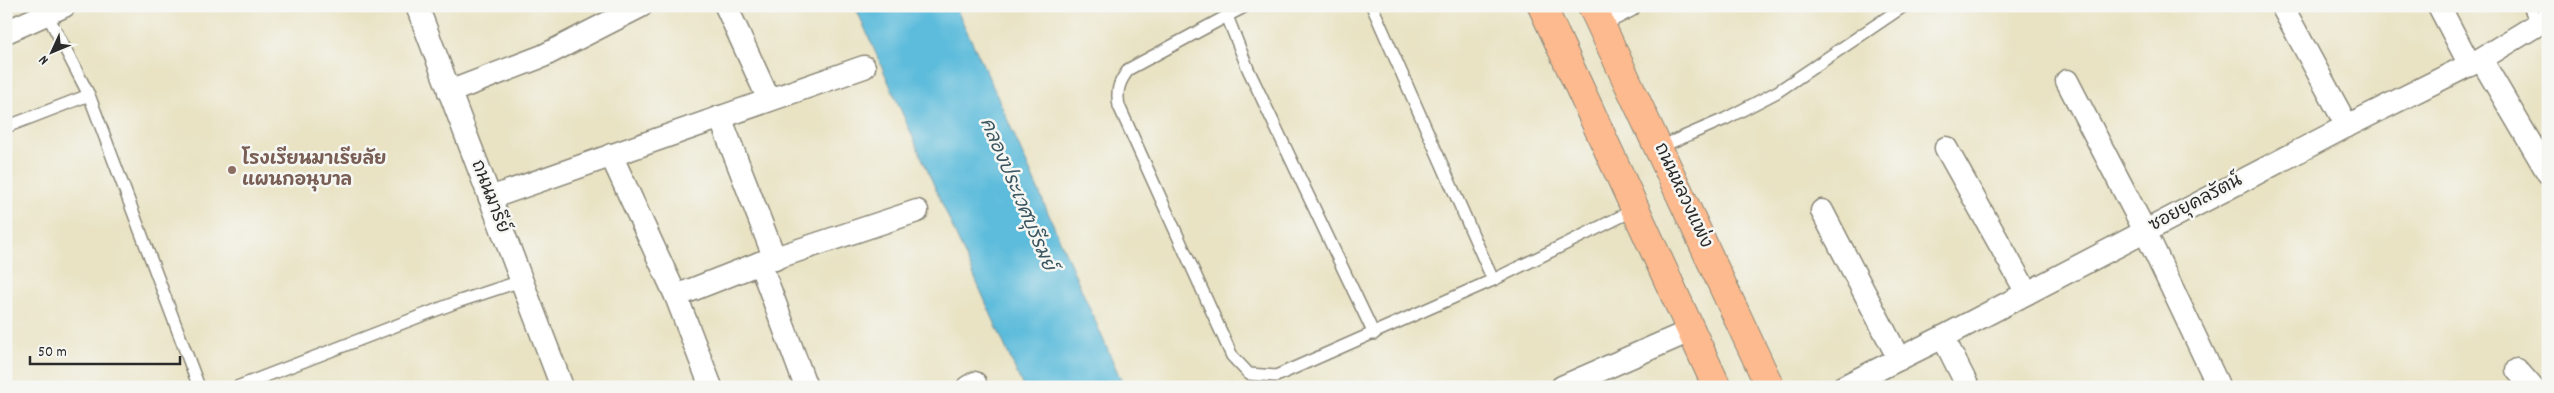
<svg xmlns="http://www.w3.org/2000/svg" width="2554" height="393" font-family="Dekko,'Playpen Sans Thai',sans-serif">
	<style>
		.water { fill: #5dbcdb; stroke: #447483 }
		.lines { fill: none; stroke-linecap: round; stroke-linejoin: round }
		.lane-casing { stroke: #8a8778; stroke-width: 14 }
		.street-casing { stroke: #8a8778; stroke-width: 25 }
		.primary-casing { stroke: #8a8778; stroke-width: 30 }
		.lane { stroke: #fff; stroke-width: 11 }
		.street { stroke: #fff; stroke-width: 22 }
		.primary { stroke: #fcba8e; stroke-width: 28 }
		.education-dot { fill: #8d6e63; stroke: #f6f6f2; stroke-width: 2 }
		.labels { text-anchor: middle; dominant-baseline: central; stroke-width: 5; stroke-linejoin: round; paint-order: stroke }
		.education-label { font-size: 18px; font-weight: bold; fill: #785e54; stroke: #f6f6f2; text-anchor: start }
		.street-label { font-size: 18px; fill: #2b2b2b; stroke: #f6f6f2 }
		.water-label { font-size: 19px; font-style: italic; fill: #3a5660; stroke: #f6f6f2 }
	</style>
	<rect width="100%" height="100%" fill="#f6f6f2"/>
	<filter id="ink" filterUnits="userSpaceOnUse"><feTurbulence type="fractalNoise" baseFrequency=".02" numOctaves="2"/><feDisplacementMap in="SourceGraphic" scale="10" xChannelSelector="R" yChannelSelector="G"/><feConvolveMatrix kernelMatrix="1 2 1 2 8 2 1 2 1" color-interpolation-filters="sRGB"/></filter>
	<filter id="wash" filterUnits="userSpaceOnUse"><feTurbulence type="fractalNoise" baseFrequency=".0096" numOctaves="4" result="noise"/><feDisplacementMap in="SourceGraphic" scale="20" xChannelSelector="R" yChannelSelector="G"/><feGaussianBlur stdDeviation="1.12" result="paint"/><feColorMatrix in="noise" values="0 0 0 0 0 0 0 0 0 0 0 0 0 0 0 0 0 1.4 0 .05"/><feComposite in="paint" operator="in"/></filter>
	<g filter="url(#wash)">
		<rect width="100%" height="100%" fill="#e9e3c4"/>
		<polygon class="water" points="855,6 955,6 991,82 1124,387 1023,387"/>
	</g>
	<g filter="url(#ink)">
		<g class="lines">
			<g class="lane-casing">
				<g id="lane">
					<polyline points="1246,6 1227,16 1248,69 1374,334"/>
					<polyline points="1372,6 1493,280"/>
					<polyline points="2529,6 2537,25"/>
					<polyline points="47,14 89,95 199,387"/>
					<path d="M1227,16L1129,69C1119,82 1116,90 1119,106L1232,356L1249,374L1276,376L1493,280L1634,210"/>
					<polyline points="6,127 89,95"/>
					<polyline points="1660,147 1725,119 1777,92 1904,6"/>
					<polyline points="237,387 457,302 521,281"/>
				</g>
			</g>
			<g class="street-casing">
				<g id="street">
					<polyline points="417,6 562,387"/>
					<polyline points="726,6 769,100"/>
					<polyline points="2282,6 2347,126"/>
					<polyline points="2439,6 2470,65"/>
					<polyline points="1600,21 1629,6"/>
					<polyline points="6,32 64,6"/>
					<polyline points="2481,59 2548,173"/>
					<polyline points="2067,81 2145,231 2217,383"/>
					<polyline points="449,92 543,56 641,6"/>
					<polyline points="720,117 775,259"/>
					<polyline points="1946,148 2027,293"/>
					<polyline points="611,155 676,296 711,387"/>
					<polyline points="490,198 864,67"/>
					<polyline points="1822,211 1899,359"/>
					<polyline points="760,263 806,387"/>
					<polyline points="676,296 760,263 917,211"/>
					<polyline points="1943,337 1968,387"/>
					<polyline points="2517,370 2532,387"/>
					<polyline points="968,387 975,383"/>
					<polyline points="1562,387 1690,331"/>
					<polyline points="1843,387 1943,337 2347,126 2481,59 2548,18"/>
				</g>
			</g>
			<g class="primary-casing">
				<g id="primary">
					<polyline points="1542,6 1717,387"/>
					<polyline points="1592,6 1770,387"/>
				</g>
			</g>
			<use href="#lane" class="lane"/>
			<use href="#street" class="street"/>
			<use href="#primary" class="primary"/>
		</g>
	</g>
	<circle class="education-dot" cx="232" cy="170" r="5"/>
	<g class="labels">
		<g class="education-label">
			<text x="242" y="160">โรงเรียนมาเรียลัย<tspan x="242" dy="21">แผนกอนุบาล</tspan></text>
		</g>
		<g class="street-label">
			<text transform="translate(1682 196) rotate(65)">ถนนหลวงแพ่ง</text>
			<text transform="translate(489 197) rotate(69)">ถนนมารีย์</text>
			<text transform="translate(2196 204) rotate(-28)">ซอยยุคลรัตน์</text>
		</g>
		<g class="water-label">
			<text transform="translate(1016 195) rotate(67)">คลองประเวศบุรีรมย์</text>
		</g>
	</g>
	<rect width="2554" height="393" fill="none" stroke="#f6f6f2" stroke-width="25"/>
	<g transform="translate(52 52) rotate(226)" stroke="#f6f6f2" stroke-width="4" paint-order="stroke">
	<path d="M0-4L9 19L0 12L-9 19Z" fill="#2b2b2b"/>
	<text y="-8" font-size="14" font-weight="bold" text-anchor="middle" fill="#2b2b2b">N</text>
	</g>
	<path d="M30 356v8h150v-8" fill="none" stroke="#2b2b2b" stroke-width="2.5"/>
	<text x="38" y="356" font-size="15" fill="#2b2b2b" stroke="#f6f6f2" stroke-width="4" paint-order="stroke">50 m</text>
</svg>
